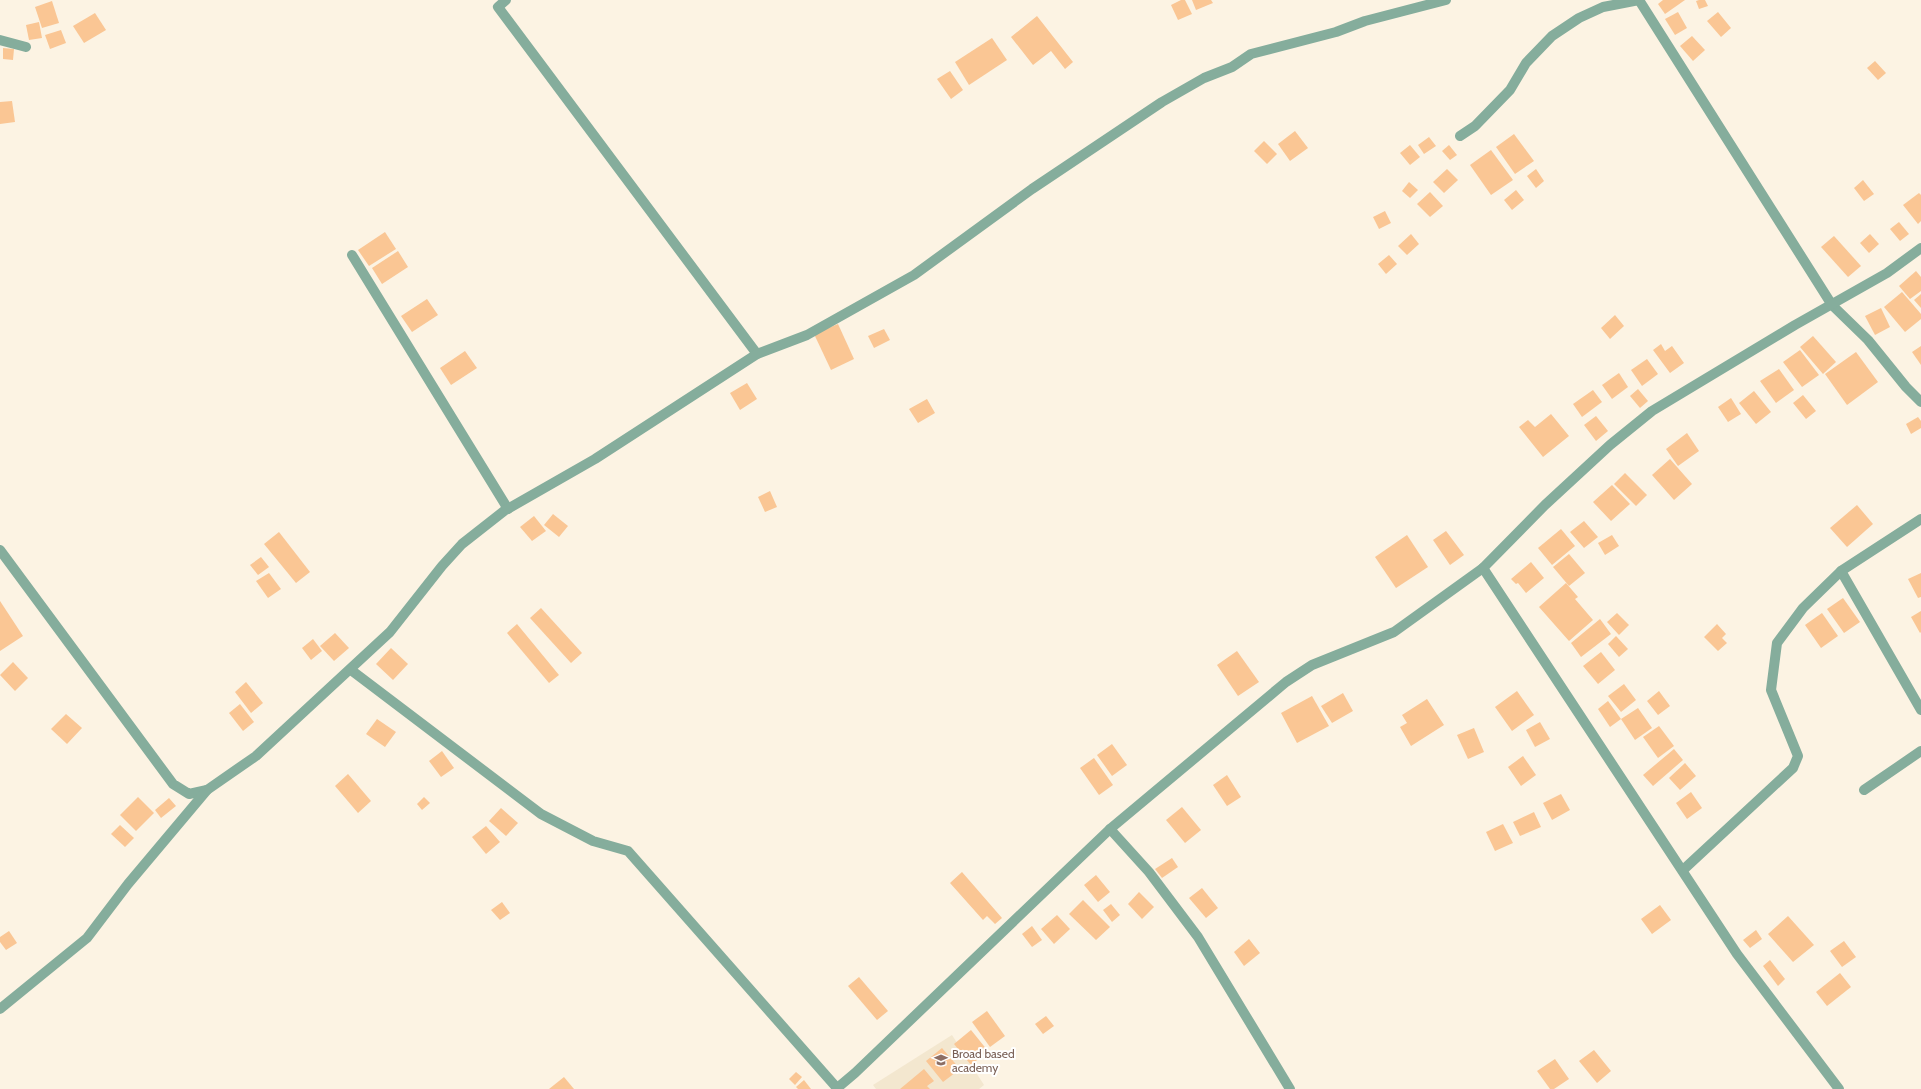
<svg xmlns="http://www.w3.org/2000/svg" width="1921" height="1089" font-family="Cabin,sans-serif">
	<style>
		.built { fill: #f3e7cf }
		.building { fill: #fac694 }
		.lines { fill: none; stroke-linecap: round; stroke-linejoin: round }
		.minor { stroke: #85ad9c; stroke-width: 10 }
		.labels { text-anchor: middle; dominant-baseline: central; stroke-width: 4; stroke-linejoin: round; paint-order: stroke }
		.education-label { font-size: 12px; fill: #785e54; stroke: #fff; text-anchor: start }
	</style>
	<rect width="100%" height="100%" fill="#fcf3e3"/>
	<polygon class="built" points="952,1035 984,1085 979,1089 876,1089 873,1085"/>
	<g class="building">
		<polygon points="1181,0 1185,0 1192,14 1178,20 1171,5"/>
		<polygon points="1192,0 1211,0 1213,3 1196,10"/>
		<polygon points="1663,0 1685,0 1665,14 1658,4"/>
		<polygon points="1699,0 1705,0 1708,6 1699,9 1696,1"/>
		<polygon points="52,1 59,23 42,28 35,7"/>
		<polygon points="1678,12 1687,28 1675,35 1665,19"/>
		<polygon points="1718,12 1731,28 1721,37 1707,21"/>
		<polygon points="95,13 106,30 84,43 73,26"/>
		<polygon points="1037,16 1073,62 1065,69 1051,51 1033,65 1011,37"/>
		<polygon points="39,22 42,38 29,40 26,25"/>
		<polygon points="61,30 66,43 50,49 45,35"/>
		<polygon points="1692,36 1705,50 1693,61 1680,46"/>
		<polygon points="992,38 1007,60 969,85 955,62"/>
		<polygon points="3,48 14,49 13,60 3,59"/>
		<polygon points="1875,61 1886,73 1878,80 1867,68"/>
		<polygon points="950,71 963,90 951,99 937,79"/>
		<polygon points="12,101 15,122 0,124 0,102"/>
		<polygon points="1295,131 1308,148 1290,161 1278,144"/>
		<polygon points="1514,134 1534,161 1515,174 1496,147"/>
		<polygon points="1429,137 1436,146 1424,154 1418,145"/>
		<polygon points="1264,141 1277,154 1267,164 1254,151"/>
		<polygon points="1410,145 1420,157 1410,165 1400,153"/>
		<polygon points="1449,145 1457,155 1450,160 1442,151"/>
		<polygon points="1491,150 1513,180 1491,195 1470,165"/>
		<polygon points="1447,169 1458,180 1444,193 1433,182"/>
		<polygon points="1536,169 1544,181 1536,188 1527,176"/>
		<polygon points="1863,180 1874,194 1864,201 1854,188"/>
		<polygon points="1409,182 1418,190 1410,198 1402,191"/>
		<polygon points="1516,190 1524,200 1512,210 1504,200"/>
		<polygon points="1430,192 1443,206 1430,217 1417,204"/>
		<polygon points="1919,193 1921,195 1921,221 1918,224 1903,205"/>
		<polygon points="1385,211 1391,223 1379,229 1373,217"/>
		<polygon points="1899,222 1909,234 1900,241 1890,229"/>
		<polygon points="385,232 396,249 369,266 358,250"/>
		<polygon points="1411,234 1419,244 1407,255 1398,246"/>
		<polygon points="1870,234 1879,244 1869,253 1860,243"/>
		<polygon points="1834,236 1861,266 1848,277 1821,247"/>
		<polygon points="398,251 408,267 382,284 372,268"/>
		<polygon points="1389,255 1397,264 1386,274 1378,264"/>
		<polygon points="1916,271 1921,277 1921,291 1910,299 1899,286"/>
		<polygon points="1902,292 1921,314 1921,319 1905,332 1884,307"/>
		<polygon points="1921,294 1921,308 1914,300"/>
		<polygon points="427,299 438,315 412,332 401,316"/>
		<polygon points="1881,308 1890,327 1875,335 1865,316"/>
		<polygon points="1615,315 1624,326 1610,339 1601,328"/>
		<polygon points="838,324 854,359 831,370 814,334"/>
		<polygon points="884,329 890,340 874,348 868,336"/>
		<polygon points="1813,336 1836,362 1823,374 1800,347"/>
		<polygon points="1661,344 1665,351 1672,346 1684,363 1670,373 1653,350"/>
		<polygon points="1921,346 1921,365 1912,352"/>
		<polygon points="1800,350 1819,375 1802,387 1783,362"/>
		<polygon points="465,351 477,368 451,385 440,368"/>
		<polygon points="1856,352 1878,382 1847,405 1825,374"/>
		<polygon points="1647,359 1658,374 1642,386 1631,370"/>
		<polygon points="1779,369 1794,390 1776,403 1760,381"/>
		<polygon points="1619,373 1628,387 1612,399 1602,385"/>
		<polygon points="747,383 757,399 740,410 730,393"/>
		<polygon points="1638,389 1648,401 1640,408 1630,396"/>
		<polygon points="1593,390 1602,402 1582,417 1573,404"/>
		<polygon points="1754,391 1771,412 1756,424 1739,403"/>
		<polygon points="1803,395 1816,411 1806,419 1793,403"/>
		<polygon points="1731,398 1741,414 1728,422 1718,407"/>
		<polygon points="927,399 935,413 918,423 909,409"/>
		<polygon points="1551,414 1569,436 1543,457 1519,427 1528,420 1535,427"/>
		<polygon points="1596,416 1608,431 1596,441 1584,425"/>
		<polygon points="1918,417 1921,421 1921,428 1911,434 1906,424"/>
		<polygon points="1687,433 1699,451 1678,466 1666,449"/>
		<polygon points="1670,459 1692,484 1674,500 1652,475"/>
		<polygon points="1625,473 1647,495 1636,506 1614,484"/>
		<polygon points="1612,485 1630,504 1611,521 1593,502"/>
		<polygon points="770,491 777,507 765,512 758,497"/>
		<polygon points="1857,505 1873,524 1847,547 1830,528"/>
		<polygon points="553,514 568,526 559,537 544,525"/>
		<polygon points="534,516 546,531 532,541 520,527"/>
		<polygon points="1584,521 1598,537 1584,548 1570,532"/>
		<polygon points="1561,529 1575,546 1552,565 1538,548"/>
		<polygon points="1446,531 1464,555 1450,565 1433,540"/>
		<polygon points="279,532 310,572 296,583 264,544"/>
		<polygon points="1407,535 1428,567 1396,588 1375,557"/>
		<polygon points="1612,535 1619,546 1605,555 1598,543"/>
		<polygon points="1569,554 1585,573 1569,586 1553,567"/>
		<polygon points="261,557 269,567 258,575 250,565"/>
		<polygon points="1531,562 1544,578 1526,593 1518,583 1516,584 1511,579"/>
		<polygon points="269,573 281,589 268,598 256,581"/>
		<polygon points="1921,573 1921,597 1918,598 1908,579"/>
		<polygon points="1566,583 1578,597 1575,599 1593,620 1569,641 1539,607"/>
		<polygon points="1843,598 1860,622 1844,633 1827,609"/>
		<polygon points="0,601 23,636 0,651"/>
		<polygon points="541,608 582,653 571,663 530,618"/>
		<polygon points="1921,611 1921,632 1920,633 1911,617"/>
		<polygon points="1617,613 1629,625 1619,635 1607,622"/>
		<polygon points="1822,613 1838,636 1821,648 1805,625"/>
		<polygon points="1600,619 1611,634 1581,657 1571,643"/>
		<polygon points="517,624 559,675 549,683 507,633"/>
		<polygon points="1717,624 1726,634 1722,638 1727,643 1718,651 1704,637"/>
		<polygon points="335,633 349,648 334,661 320,646"/>
		<polygon points="1616,636 1628,649 1619,657 1608,644"/>
		<polygon points="313,639 322,651 311,660 302,648"/>
		<polygon points="391,648 408,664 393,680 376,664"/>
		<polygon points="1237,651 1259,682 1238,696 1217,665"/>
		<polygon points="1601,652 1615,670 1598,684 1583,666"/>
		<polygon points="13,662 28,678 15,691 0,675"/>
		<polygon points="246,682 263,703 251,713 235,692"/>
		<polygon points="1624,684 1636,700 1621,712 1608,696"/>
		<polygon points="1517,691 1534,715 1512,731 1495,707"/>
		<polygon points="1659,691 1670,706 1658,715 1647,701"/>
		<polygon points="1343,693 1353,711 1332,723 1321,706"/>
		<polygon points="1312,696 1329,726 1297,743 1281,713"/>
		<polygon points="1427,699 1444,725 1411,746 1400,727 1407,723 1402,715"/>
		<polygon points="1608,701 1621,719 1610,727 1598,709"/>
		<polygon points="240,704 254,722 243,731 229,713"/>
		<polygon points="1638,708 1652,728 1635,740 1621,719"/>
		<polygon points="66,714 82,728 67,744 51,729"/>
		<polygon points="377,719 396,732 385,747 366,734"/>
		<polygon points="1540,722 1550,739 1535,747 1526,730"/>
		<polygon points="1659,726 1674,746 1658,758 1643,737"/>
		<polygon points="1474,728 1484,752 1468,759 1457,735"/>
		<polygon points="1112,744 1127,765 1112,776 1097,755"/>
		<polygon points="1674,749 1683,760 1653,786 1643,775"/>
		<polygon points="442,751 454,768 441,777 429,761"/>
		<polygon points="1523,756 1536,775 1521,786 1508,767"/>
		<polygon points="1094,758 1113,785 1099,795 1080,768"/>
		<polygon points="1685,763 1696,776 1680,790 1669,778"/>
		<polygon points="348,774 371,801 358,813 335,786"/>
		<polygon points="1227,775 1241,797 1227,806 1213,785"/>
		<polygon points="1691,792 1702,808 1687,819 1676,803"/>
		<polygon points="1561,794 1570,810 1552,820 1543,803"/>
		<polygon points="138,797 154,813 136,831 120,815"/>
		<polygon points="424,797 430,803 422,810 417,804"/>
		<polygon points="169,798 176,806 161,818 155,810"/>
		<polygon points="1182,807 1201,830 1185,843 1166,820"/>
		<polygon points="501,808 518,823 506,836 489,821"/>
		<polygon points="1534,812 1541,827 1520,836 1513,822"/>
		<polygon points="1503,824 1513,843 1495,851 1486,832"/>
		<polygon points="120,825 134,838 125,847 111,834"/>
		<polygon points="486,826 500,842 486,854 472,837"/>
		<polygon points="1172,858 1178,867 1162,878 1155,869"/>
		<polygon points="962,872 1002,918 995,924 987,916 983,920 950,883"/>
		<polygon points="1096,875 1110,892 1098,902 1084,885"/>
		<polygon points="1202,888 1218,908 1206,918 1189,898"/>
		<polygon points="1139,892 1154,907 1142,919 1128,904"/>
		<polygon points="1083,900 1110,927 1096,940 1069,914"/>
		<polygon points="502,902 510,913 500,920 491,910"/>
		<polygon points="1111,904 1120,915 1112,922 1103,910"/>
		<polygon points="1660,905 1671,920 1652,934 1641,919"/>
		<polygon points="1057,915 1070,929 1054,944 1041,929"/>
		<polygon points="1788,916 1814,945 1793,962 1768,934"/>
		<polygon points="1032,926 1042,940 1032,947 1022,934"/>
		<polygon points="1756,930 1762,939 1750,948 1743,940"/>
		<polygon points="9,931 17,943 6,950 0,942 0,937"/>
		<polygon points="1249,939 1260,953 1244,966 1234,952"/>
		<polygon points="1844,941 1856,957 1842,967 1830,951"/>
		<polygon points="1770,960 1785,979 1778,986 1763,966"/>
		<polygon points="1840,973 1851,987 1827,1006 1816,992"/>
		<polygon points="859,977 888,1011 877,1020 848,986"/>
		<polygon points="987,1011 1005,1036 990,1047 972,1022"/>
		<polygon points="1046,1016 1054,1026 1043,1034 1035,1024"/>
		<polygon points="971,1030 988,1051 971,1065 954,1044"/>
		<polygon points="942,1048 960,1069 943,1082 926,1061"/>
		<polygon points="1594,1050 1611,1071 1597,1083 1579,1061"/>
		<polygon points="1555,1059 1569,1079 1554,1089 1550,1089 1537,1071"/>
		<polygon points="924,1069 934,1081 927,1086 930,1089 900,1089"/>
		<polygon points="796,1072 802,1077 795,1085 789,1079"/>
		<polygon points="564,1077 574,1089 549,1089"/>
		<polygon points="804,1080 811,1089 798,1089 796,1087"/>
	</g>
	<g class="lines">
		<g class="minor">
			<polyline points="506,0 498,7 757,354"/>
			<polyline points="1639,0 1832,305 1868,340 1906,387 1921,402"/>
			<polyline points="0,40 26,47"/>
			<polyline points="1460,136 1475,126 1510,90 1526,63 1552,36 1579,18 1603,7 1639,0"/>
			<polyline points="352,255 508,509"/>
			<polyline points="0,550 173,784 189,794 207,790 256,756 390,632 442,566 462,544 504,511 595,459 757,354 807,335 914,275 1032,189 1162,102 1204,78 1232,67 1251,54 1336,32 1365,21 1446,0"/>
			<polyline points="1483,568 1737,954 1839,1089"/>
			<polyline points="1841,571 1921,710"/>
			<polyline points="351,670 541,814 593,841 628,851 837,1088"/>
			<polyline points="1864,790 1921,751"/>
			<polyline points="1110,829 1149,872 1198,937 1290,1089"/>
			<polyline points="1683,870 1793,768 1798,756 1771,690 1777,643 1803,608 1841,571 1921,519"/>
			<polyline points="0,1009 87,938 128,884 207,790"/>
			<polyline points="836,1089 855,1073 1110,829 1286,682 1312,665 1394,632 1483,568 1545,505 1610,445 1652,411 1795,325 1887,273 1921,248"/>
		</g>
	</g>
	<defs>
		<g id="school-bare" transform="scale(1.08)"><path d="M0-5L7-2L0 1L-7-2ZM-4 1L0 2.5L4 1V4Q0 6-4 4Z" fill="#8d6e63" stroke="#fff" stroke-width="2.5" paint-order="stroke"/></g>
	</defs>
	<g fill-rule="evenodd">
		<use href="#school-bare" x="941" y="1060"/>
	</g>
	<g class="labels">
		<g class="education-label">
			<text x="952" y="1053">Broad based<tspan x="952" dy="14">academy</tspan></text>
		</g>
	</g>
</svg>
